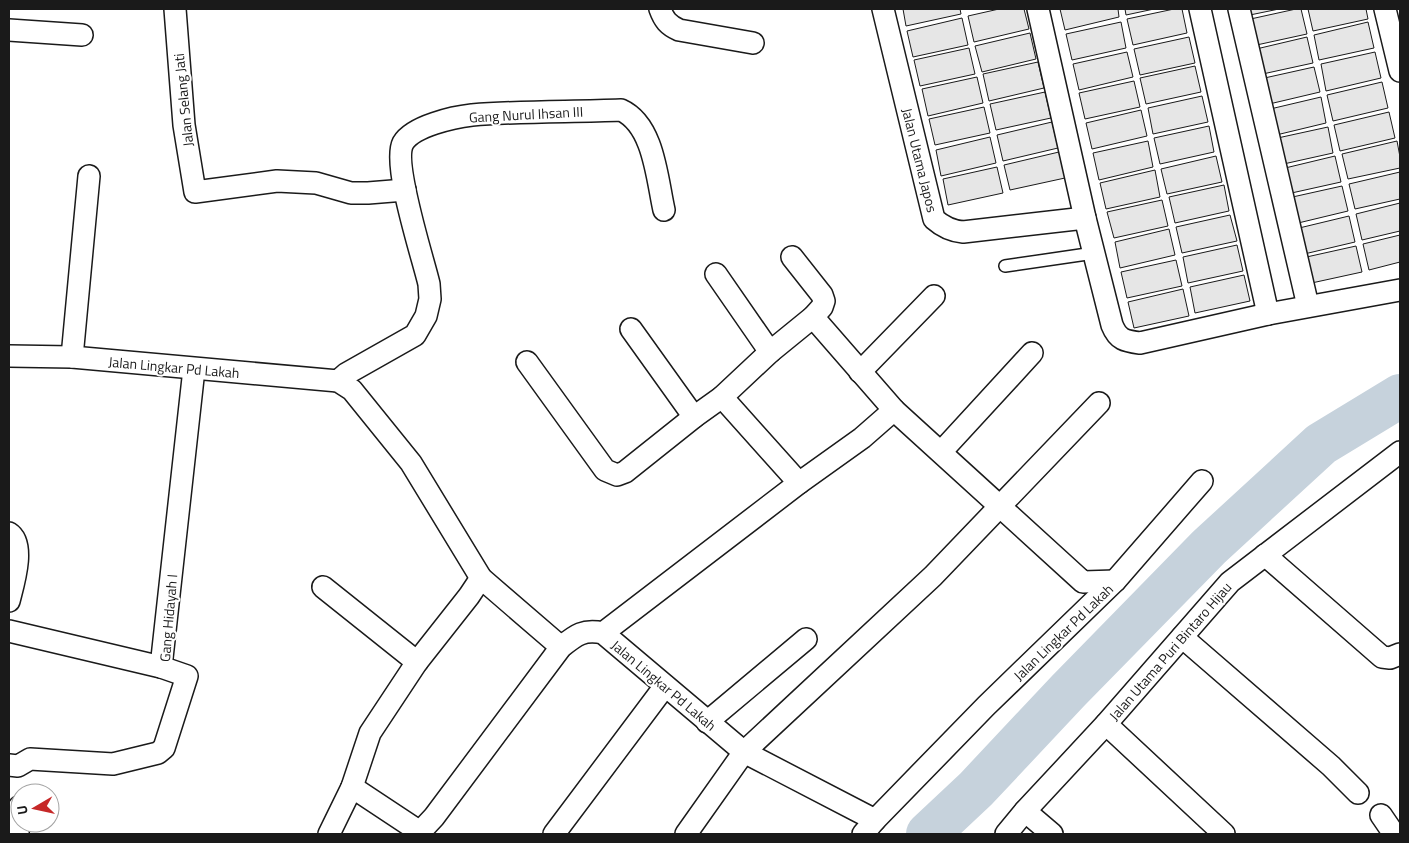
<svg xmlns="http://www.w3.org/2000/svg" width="1409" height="843" font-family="'Titillium Web',sans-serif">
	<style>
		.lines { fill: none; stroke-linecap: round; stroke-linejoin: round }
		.river { stroke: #c6d2dc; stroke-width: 44 }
		.building { fill: #e6e6e6; stroke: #1a1a1a }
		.lane-casing { stroke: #1a1a1a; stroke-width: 14 }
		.street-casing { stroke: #1a1a1a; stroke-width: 24 }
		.lane { stroke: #fff; stroke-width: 11 }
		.street { stroke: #fff; stroke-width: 21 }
		.labels { text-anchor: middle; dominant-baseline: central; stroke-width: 4; stroke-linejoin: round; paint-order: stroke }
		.street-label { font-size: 14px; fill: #1a1a1a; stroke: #fff }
	</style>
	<rect width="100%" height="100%" fill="#fff"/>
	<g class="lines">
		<polyline class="river" points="928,834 976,789 1068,691 1209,547 1321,444 1400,396"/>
	</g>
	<g class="building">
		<polygon points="903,9 960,9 961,14 906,26"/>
		<polygon points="999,9 1024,9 1029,29 974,42 968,16"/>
		<polygon points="1060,9 1118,9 1119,17 1065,30"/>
		<polygon points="1125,9 1154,9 1126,15"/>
		<polygon points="1174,9 1182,9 1187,33 1133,45 1127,19"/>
		<polygon points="1243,9 1279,9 1245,16"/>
		<polygon points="1296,9 1301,9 1307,34 1252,46 1246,20"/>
		<polygon points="1308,9 1366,9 1368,19 1313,31"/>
		<polygon points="962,18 968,45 913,57 907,31"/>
		<polygon points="1121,22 1126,48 1072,60 1066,34"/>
		<polygon points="1368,22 1374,48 1319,60 1314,35"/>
		<polygon points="1030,33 1036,59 982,72 975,46"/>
		<polygon points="1189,37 1195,63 1140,75 1134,49"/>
		<polygon points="1307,37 1313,63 1258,75 1252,50"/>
		<polygon points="969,48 975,74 920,86 914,60"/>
		<polygon points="1127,52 1133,77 1079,90 1073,64"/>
		<polygon points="1375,52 1381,78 1326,91 1321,64"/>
		<polygon points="1038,62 1044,88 989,101 983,74"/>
		<polygon points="1195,66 1201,92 1146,104 1140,78"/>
		<polygon points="1314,67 1320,92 1265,105 1260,79"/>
		<polygon points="977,77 983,103 928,116 922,89"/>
		<polygon points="1134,81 1140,107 1085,119 1079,93"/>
		<polygon points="1382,82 1388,108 1333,121 1327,95"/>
		<polygon points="1045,92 1051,118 996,130 990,104"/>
		<polygon points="1202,96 1208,122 1153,134 1148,108"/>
		<polygon points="1321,97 1326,123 1272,136 1266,110"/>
		<polygon points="984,107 990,133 935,145 929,119"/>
		<polygon points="1141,110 1147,136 1092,149 1086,123"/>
		<polygon points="1389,112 1395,138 1340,151 1334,125"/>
		<polygon points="1052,122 1058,148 1003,161 997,135"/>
		<polygon points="1209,126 1214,152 1160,164 1154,138"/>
		<polygon points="1328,127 1333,153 1279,165 1273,139"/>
		<polygon points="990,137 996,163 941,176 936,150"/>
		<polygon points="1148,141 1153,167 1099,180 1093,153"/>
		<polygon points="1397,141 1400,157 1400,168 1348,179 1342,154"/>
		<polygon points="1059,152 1065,178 1010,190 1004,165"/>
		<polygon points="1216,156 1222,182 1167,194 1161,169"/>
		<polygon points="1335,156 1341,182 1287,194 1281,169"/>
		<polygon points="997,167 1003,193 948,205 943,179"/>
		<polygon points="1155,170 1160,197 1106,209 1100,183"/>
		<polygon points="1400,172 1400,199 1355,209 1349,184"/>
		<polygon points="1224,185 1229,211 1175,223 1169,197"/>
		<polygon points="1342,186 1348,211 1294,224 1288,198"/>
		<polygon points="1162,200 1168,226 1114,238 1107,212"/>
		<polygon points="1400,203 1400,231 1362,240 1356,214"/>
		<polygon points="1230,215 1237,241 1182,253 1176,227"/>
		<polygon points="1349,216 1355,242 1300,255 1295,229"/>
		<polygon points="1169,229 1175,255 1120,268 1115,242"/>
		<polygon points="1400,235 1400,262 1369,270 1363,244"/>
		<polygon points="1237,245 1243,271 1188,283 1183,257"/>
		<polygon points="1356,246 1362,272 1307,284 1302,258"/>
		<polygon points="1176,260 1182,286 1127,298 1121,272"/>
		<polygon points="1244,275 1250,301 1195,313 1190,287"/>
		<polygon points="1183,289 1189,316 1134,328 1128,302"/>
	</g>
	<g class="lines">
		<g class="lane-casing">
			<polyline id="lane" points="1005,266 1094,253"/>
		</g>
		<g class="street-casing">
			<g id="street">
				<polyline points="175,9 184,125 195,192 277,181 316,183 351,193 368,193 405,190"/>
				<path d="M660,9C664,20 668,25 679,30L753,43"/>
				<path d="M883,9L934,219C943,227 951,231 963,232L1085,218"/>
				<path d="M1038,9L1085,218L1112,325C1118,340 1125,341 1140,343L1268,314L1400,290"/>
				<polyline points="1200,9 1268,314"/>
				<polyline points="1239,9 1308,306"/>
				<polyline points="1385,9 1400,71"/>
				<polyline points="9,30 82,35"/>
				<polyline points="792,257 822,295 824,301 822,307 813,317 770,352 722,397 799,483"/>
				<polyline points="716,274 770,352"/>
				<polyline points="813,317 894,410"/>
				<polyline points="631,329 694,417"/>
				<polyline points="9,356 72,357 338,381 352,390 411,463 481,578 561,647"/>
				<polyline points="72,357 89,176"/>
				<polyline points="527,362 605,470 617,475 625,472 694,417 722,397"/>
				<polyline points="860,372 934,296"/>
				<path d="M338,381L346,374L415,335L426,316L430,299L429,284C423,258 392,164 403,143C413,126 454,117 472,115C520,111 572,112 621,110C654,125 657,179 664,210"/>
				<polyline points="941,452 1032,353"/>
				<path d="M9,533C26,544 13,585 9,601"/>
				<polyline points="1265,555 1382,657 1390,658 1400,654"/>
				<polyline points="323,587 417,662"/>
				<polyline points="9,631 161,667"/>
				<polyline points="603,633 799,483 862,438 894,410 1083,582 1115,581"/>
				<polyline points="1182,637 1331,766 1358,793"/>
				<polyline points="707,722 806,639"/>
				<polyline points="1106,724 1224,834"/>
				<polyline points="9,765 18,766 30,759 113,764 158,753 164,748 187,676 161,667 194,369"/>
				<path d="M352,787L420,832L434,817L561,647C576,635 583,629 603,633L744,752L875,820"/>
				<polyline points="1025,811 1052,834"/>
				<polyline points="1381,815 1394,834"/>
				<polyline points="18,834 19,807"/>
				<polyline points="329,834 352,787 370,733 417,662 469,596 481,578"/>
				<polyline points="554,834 665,686"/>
				<polyline points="686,834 744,752 933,576 1099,403"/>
				<polyline points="863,834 875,820 986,706 1115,581 1202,481"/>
				<polyline points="1006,834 1025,811 1106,724 1230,582 1400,452"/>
			</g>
		</g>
		<use href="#lane" class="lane"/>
		<use href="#street" class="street"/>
	</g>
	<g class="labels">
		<g class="street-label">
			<text transform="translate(183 100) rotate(-96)">Jalan Selang Jati</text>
			<text transform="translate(526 114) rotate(-3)">Gang Nurul Ihsan III</text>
			<text transform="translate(920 160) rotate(76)">Jalan Utama Japos</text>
			<text transform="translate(174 367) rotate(5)">Jalan Lingkar Pd Lakah</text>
			<text transform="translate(168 618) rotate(-85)">Gang Hidayah I</text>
			<text transform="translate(1063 632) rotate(-44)">Jalan Lingkar Pd Lakah</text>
			<text transform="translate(1170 651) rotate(-49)">Jalan Utama Puri Bintaro Hijau</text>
			<text transform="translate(664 685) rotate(40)">Jalan Lingkar Pd Lakah</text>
		</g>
	</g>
	<rect width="1409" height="843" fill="none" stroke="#1a1a1a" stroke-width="20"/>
	<g transform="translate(35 808) rotate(261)"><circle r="24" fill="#ffffff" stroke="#a3a3a3"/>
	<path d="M0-4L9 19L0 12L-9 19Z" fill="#c62828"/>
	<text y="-8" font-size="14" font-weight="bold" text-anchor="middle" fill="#1a1a1a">U</text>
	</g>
</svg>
